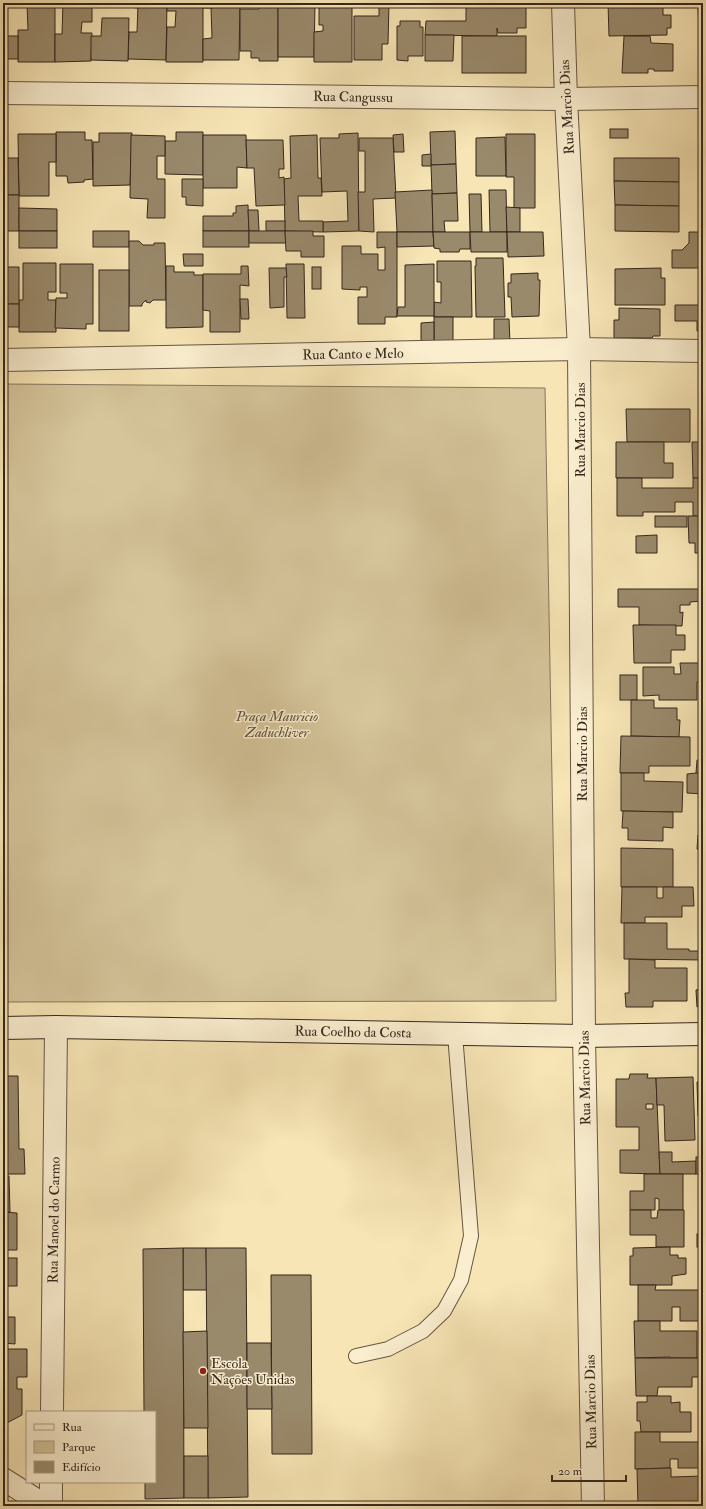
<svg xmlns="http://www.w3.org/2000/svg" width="706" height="1509" font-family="'IM FELL Double Pica',serif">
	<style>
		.green { fill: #d6c59b; stroke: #86765c }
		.building { fill: #9a8a6c; stroke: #35271d; fill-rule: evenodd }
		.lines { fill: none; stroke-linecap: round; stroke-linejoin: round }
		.lane-casing { stroke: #665643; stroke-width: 16 }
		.street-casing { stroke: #665643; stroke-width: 24 }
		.secondary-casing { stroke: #35271d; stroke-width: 24 }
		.lane { stroke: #faeecf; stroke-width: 14 }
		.street { stroke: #faeecf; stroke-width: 22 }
		.secondary { stroke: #faeecf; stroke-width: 22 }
		.poi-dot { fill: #8f2418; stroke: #faeecf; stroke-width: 1.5 }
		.labels { text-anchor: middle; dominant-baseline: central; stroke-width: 3; stroke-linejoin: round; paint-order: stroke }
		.street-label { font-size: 14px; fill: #35271d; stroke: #faeecf }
		.park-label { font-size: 14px; font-style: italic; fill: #5d4e3c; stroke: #faeecf }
		.poi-label { font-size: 14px; fill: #35271d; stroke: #faeecf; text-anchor: start }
	</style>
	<rect width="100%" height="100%" fill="#f7e5b5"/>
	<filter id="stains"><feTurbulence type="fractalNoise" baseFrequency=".005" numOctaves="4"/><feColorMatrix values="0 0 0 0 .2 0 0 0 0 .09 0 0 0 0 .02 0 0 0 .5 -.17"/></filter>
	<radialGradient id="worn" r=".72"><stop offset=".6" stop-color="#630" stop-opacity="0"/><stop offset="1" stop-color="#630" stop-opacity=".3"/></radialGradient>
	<polygon class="green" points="3,384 545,388 556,1001 3,1002"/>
	<g class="building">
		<polygon points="27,3 55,3 55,62 18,62 18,30 28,30"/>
		<polygon points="63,3 92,3 92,22 82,22 81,33 92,33 91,61 55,62 55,34 62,34"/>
		<polygon points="129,3 138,3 138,8 129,7"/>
		<polygon points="138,3 167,3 166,60 128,59 129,32 137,32"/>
		<polygon points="167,3 203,3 203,62 166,62 167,27 175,27 176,11 167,11"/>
		<rect x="203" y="3" width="10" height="5"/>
		<polygon points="213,3 240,3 239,60 203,60 203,39 212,38 211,8 213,8"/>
		<polygon points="259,3 278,3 278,61 259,61 259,58 251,58 251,51 240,51 240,9 259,9"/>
		<polygon points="278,3 315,3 314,57 278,57"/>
		<polygon points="319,3 352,3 352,62 314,62 314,32 323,31 323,25 319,25"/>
		<rect x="352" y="3" width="11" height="3"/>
		<polygon points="379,3 389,3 388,44 382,44 382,60 354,60 354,16 379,16"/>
		<polygon points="466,3 526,3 526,28 517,28 517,33 498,33 497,28 497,36 425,35 426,21 466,21"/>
		<polygon points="608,3 663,3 663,15 671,15 671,28 667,28 667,35 609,36"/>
		<polygon points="693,3 703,3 703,35 699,35 698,5 693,5"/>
		<polygon points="102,18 129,18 128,61 91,60 91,36 101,36"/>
		<polygon points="400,21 420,21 420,27 423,27 423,56 408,56 408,61 397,60 397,26 400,26"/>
		<polygon points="425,35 454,35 453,61 425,61"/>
		<rect x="3" y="36" width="15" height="23"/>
		<rect x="462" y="36" width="64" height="37"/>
		<polygon points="624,36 650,36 651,43 673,44 673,71 654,71 654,69 648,69 648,73 622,73"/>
		<rect x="3" y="121" width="2" height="37"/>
		<rect x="610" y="129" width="18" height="9"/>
		<polygon points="455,131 456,164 431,165 430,132"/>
		<polygon points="56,132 85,132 85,140 92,140 93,179 84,180 84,182 68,183 67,176 56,176"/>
		<polygon points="176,132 203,132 203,175 165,174 165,141 176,141"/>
		<polygon points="99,133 132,133 130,185 93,186 93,142 99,142"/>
		<polygon points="358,133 359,231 323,232 323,222 348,221 347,191 322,192 320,138 339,138 339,134"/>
		<polygon points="18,134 56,134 56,162 49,162 49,196 19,196"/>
		<polygon points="403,134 404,152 394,152 393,135"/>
		<polygon points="506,134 535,134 535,208 514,208 514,177 506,177"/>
		<polygon points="131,135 165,136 165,156 157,156 157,179 165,179 165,218 147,218 148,199 130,198"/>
		<polygon points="203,135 246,135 247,168 237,167 237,188 203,188"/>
		<polygon points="317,135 318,178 321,178 322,196 298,196 299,221 323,221 323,232 285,231 284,179 291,178 290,136"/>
		<polygon points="505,137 506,176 476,176 476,138"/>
		<polygon points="359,138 393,138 396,198 373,199 374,232 359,231 358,192 365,192 365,151 359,151"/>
		<polygon points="246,140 283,140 284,169 279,169 279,178 284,177 285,205 256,206 254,168 247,168"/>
		<polygon points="431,154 431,166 422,166 422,155"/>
		<polygon points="5,158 18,158 19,195 5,195"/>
		<polygon points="614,158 679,158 679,182 614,181"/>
		<polygon points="456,164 457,193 432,194 431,165"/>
		<polygon points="182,179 203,179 203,206 186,205 186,197 182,197"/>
		<polygon points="614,181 679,182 679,206 615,205"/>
		<polygon points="432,190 433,232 397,232 395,192"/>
		<polygon points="489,190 506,190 507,232 490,232"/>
		<polygon points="457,193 458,221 444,221 445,232 433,232 432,194"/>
		<polygon points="469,194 481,194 482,232 470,232"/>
		<rect x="3" y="195" width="16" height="36"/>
		<polygon points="248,205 249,231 203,231 203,216 233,216 233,213 236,213 236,206"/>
		<polygon points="615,205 679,206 679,232 615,231"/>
		<polygon points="506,207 520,208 520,232 507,232"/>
		<polygon points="19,208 57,209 57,231 19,231"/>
		<polygon points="248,210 258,210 259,231 249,231"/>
		<rect x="266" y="221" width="19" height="10"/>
		<rect x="19" y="231" width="38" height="17"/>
		<rect x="93" y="231" width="36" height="16"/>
		<rect x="203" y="231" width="46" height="16"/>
		<polygon points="249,231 285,231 286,243 249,243"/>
		<polygon points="285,231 313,231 313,236 324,236 324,257 301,257 301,251 286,251"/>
		<polygon points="377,232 397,232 397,317 385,317 385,324 358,324 358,297 367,297 367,287 360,287 360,290 342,289 342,246 361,246 361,254 378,254 378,270 385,270 385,247 377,248"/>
		<polygon points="397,232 433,232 434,246 397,247"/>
		<polygon points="433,232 470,232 470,249 460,249 459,252 440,252 440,249 434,248"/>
		<polygon points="470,232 507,232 507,252 471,252"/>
		<polygon points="507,232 543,232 544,256 508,257"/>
		<polygon points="689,232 703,232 703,268 672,268 672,250 682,250 689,243"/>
		<polygon points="129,241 139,241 143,245 154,245 154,243 165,243 166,300 153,300 150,303 146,302 146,300 142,304 142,306 129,306"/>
		<polygon points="183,254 203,254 203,266 184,266"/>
		<polygon points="476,258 503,258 505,317 476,317 475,266 476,266"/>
		<polygon points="437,261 471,261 472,317 434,317 434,302 441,303 441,282 437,282"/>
		<polygon points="23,263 56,263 56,292 48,292 48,300 56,300 56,332 19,332 19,300 23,300"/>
		<polygon points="60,264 93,264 93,324 86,324 86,329 55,328 56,298 67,298 67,293 60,293"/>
		<polygon points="286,264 304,264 305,318 287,318"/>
		<polygon points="434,264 434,316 397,316 398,307 405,307 405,265"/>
		<polygon points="166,266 174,266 174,272 194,272 194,275 203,275 203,327 166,328"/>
		<polygon points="241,266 248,266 249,286 240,285 240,332 210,332 210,311 203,310 203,274 241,274"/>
		<polygon points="3,267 19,267 19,304 6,304 6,282 3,282"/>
		<rect x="312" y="267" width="9" height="22"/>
		<polygon points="269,268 286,268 287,277 284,277 284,307 270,308"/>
		<polygon points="661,268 661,278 665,278 665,305 615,305 615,269"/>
		<rect x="99" y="270" width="30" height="61"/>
		<polygon points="538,273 538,280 540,280 539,316 512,317 511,297 508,297 508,283 511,283 511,274"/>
		<polygon points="240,299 248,299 249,319 241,319"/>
		<rect x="3" y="304" width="16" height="23"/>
		<polygon points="675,305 703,305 703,342 701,342 702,331 697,331 697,321 675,321"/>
		<polygon points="619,308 660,309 660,336 653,336 652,338 614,338 614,320 619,320"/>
		<rect x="434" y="317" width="19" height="26"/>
		<polygon points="494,319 509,319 510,343 494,343"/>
		<polygon points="434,322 434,343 421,343 421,323"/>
		<polygon points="626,409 690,409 690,442 627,442"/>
		<polygon points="616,442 664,442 664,463 673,463 673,478 616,478"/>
		<polygon points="692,442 703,442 703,478 693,478"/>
		<polygon points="617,478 642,478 642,488 693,488 693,478 703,478 703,516 693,516 693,502 675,502 675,512 643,512 643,516 617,516"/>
		<rect x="655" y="516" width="32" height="11"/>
		<polygon points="688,516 703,516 703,553 695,553 695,543 689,543"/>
		<polygon points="657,535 657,553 636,553 636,536"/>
		<polygon points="618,589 703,589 703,626 702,626 702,601 690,602 690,605 680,605 680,613 683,612 682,626 639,625 639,607 618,607"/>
		<polygon points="633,625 676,625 676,635 685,635 685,650 671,650 671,663 634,663"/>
		<polygon points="680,663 703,663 703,682 697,682 697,700 659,700 659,695 643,696 643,667 674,667 674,674 681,674"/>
		<rect x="620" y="675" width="17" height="25"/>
		<polygon points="631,700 654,700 654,708 677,708 677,720 680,720 679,737 631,736"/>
		<polygon points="700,700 703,700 703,726 703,721 700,721"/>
		<polygon points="621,736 690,737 690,766 649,766 649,773 620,773"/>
		<polygon points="697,760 703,760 703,774 696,773"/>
		<polygon points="621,773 644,773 644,781 683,782 682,812 621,811"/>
		<polygon points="696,773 703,774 703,794 687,793 687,774"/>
		<polygon points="623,811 673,812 673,828 663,827 663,841 628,840 628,828 622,828"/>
		<polygon points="701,818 703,818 703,850 697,849 698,835 701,835"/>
		<polygon points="621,848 673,849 673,887 621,887"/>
		<rect x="702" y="850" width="1" height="37"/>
		<polygon points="622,887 657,887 657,898 663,898 663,887 693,887 694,906 682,906 682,917 645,917 645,923 621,923"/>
		<polygon points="624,923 667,923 667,949 689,949 689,951 699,951 700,924 703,923 703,960 624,959"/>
		<polygon points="629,959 655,960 655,968 687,968 687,1001 653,1001 653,1007 626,1007 625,993 629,993"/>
		<polygon points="700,960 703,960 703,1006 697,1007 696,990 701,989"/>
		<path d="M630,1074H648L647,1078H656L660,1174L620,1173V1150H639V1127H616V1079H629ZM646,1104H653V1109H646Z"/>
		<polygon points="3,1076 18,1076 19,1149 24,1149 25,1174 3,1174"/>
		<polygon points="693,1077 695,1140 665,1141 664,1105 657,1105 656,1078"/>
		<polygon points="697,1082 703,1082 703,1125 701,1125 700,1116 698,1116"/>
		<polygon points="659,1152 672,1152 672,1162 696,1161 696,1174 660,1174"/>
		<rect x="696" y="1157" width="7" height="17"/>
		<polygon points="644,1174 683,1174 683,1210 659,1210 659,1199 655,1198 655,1210 630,1210 630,1191 644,1191"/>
		<polygon points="3,1176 9,1176 10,1212 3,1212"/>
		<polygon points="630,1210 651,1210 651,1218 657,1218 658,1210 684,1210 684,1247 656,1247 656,1235 630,1235"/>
		<polygon points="3,1212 17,1213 17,1250 3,1250"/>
		<rect x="697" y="1234" width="6" height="13"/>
		<polygon points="670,1247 670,1255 678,1255 678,1258 686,1258 686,1274 672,1276 672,1285 630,1285 630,1256 633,1256 633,1248"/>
		<polygon points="183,1248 206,1248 207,1290 183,1290"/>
		<polygon points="183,1248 184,1498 145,1499 145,1482 155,1482 155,1412 144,1412 143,1249"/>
		<polygon points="206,1248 246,1248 248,1497 208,1498"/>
		<rect x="3" y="1258" width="14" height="28"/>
		<polygon points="271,1275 311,1275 312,1454 272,1454"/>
		<polygon points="638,1285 656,1285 655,1290 703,1290 703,1321 680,1321 680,1307 672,1307 672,1321 638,1321"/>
		<polygon points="3,1317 15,1317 15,1344 3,1343"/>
		<polygon points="634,1321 660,1321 660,1331 697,1331 697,1358 670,1358 670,1357 635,1358"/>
		<polygon points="207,1331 208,1428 184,1428 183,1332"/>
		<polygon points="247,1343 271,1343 272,1409 247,1409"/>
		<polygon points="3,1349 27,1349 27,1377 17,1377 17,1389 22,1389 22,1415 5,1424 3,1423"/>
		<polygon points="635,1358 703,1358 703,1377 692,1377 692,1387 658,1387 657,1396 636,1396"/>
		<polygon points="647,1396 671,1396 671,1403 680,1402 680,1412 691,1412 691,1432 641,1432 640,1421 637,1421 637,1402 647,1402"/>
		<polygon points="635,1432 660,1432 660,1442 703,1442 703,1468 678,1468 678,1459 670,1459 670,1468 635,1469"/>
		<rect x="184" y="1456" width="24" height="42"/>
		<polygon points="671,1468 671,1477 703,1476 703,1506 638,1506 637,1469"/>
	</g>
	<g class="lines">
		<g class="lane-casing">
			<polyline id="lane" points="356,1356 388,1349 423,1331 444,1311 461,1280 471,1236 455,1034"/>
		</g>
		<g class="street-casing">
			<g id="street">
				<polyline points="563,3 566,99 579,349 584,1036 593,1506"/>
				<polyline points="3,93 566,99 703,97"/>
				<polyline points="3,360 579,349 703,351"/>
				<polyline points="52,1412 56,1027"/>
				<polyline points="3,1479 46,1506"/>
				<polyline points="51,1506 51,1482"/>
			</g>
		</g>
		<g class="secondary-casing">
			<polyline id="secondary" points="3,1028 56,1027 584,1036 703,1034"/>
		</g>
		<use href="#lane" class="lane"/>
		<use href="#street" class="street"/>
		<use href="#secondary" class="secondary"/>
	</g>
	<circle class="poi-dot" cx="203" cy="1371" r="4"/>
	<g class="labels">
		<g class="street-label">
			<text transform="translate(353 97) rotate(1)">Rua Cangussu</text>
			<text transform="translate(567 107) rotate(-93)">Rua Marcio Dias</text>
			<text transform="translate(353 354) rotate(-1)">Rua Canto e Melo</text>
			<text transform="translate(580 430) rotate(-90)">Rua Marcio Dias</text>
			<text transform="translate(582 754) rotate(-90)">Rua Marcio Dias</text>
			<text transform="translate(353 1032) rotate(1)">Rua Coelho da Costa</text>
			<text transform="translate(585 1078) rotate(-91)">Rua Marcio Dias</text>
			<text transform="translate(54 1220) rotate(-89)">Rua Manoel do Carmo</text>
			<text transform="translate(591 1402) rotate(-91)">Rua Marcio Dias</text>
		</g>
		<g class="park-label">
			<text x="277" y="716">Praça Mauricio<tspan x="277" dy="16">Zaduchliver</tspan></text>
		</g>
		<g class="poi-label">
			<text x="211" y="1363">Escola<tspan x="211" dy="16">Nações Unidas</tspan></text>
		</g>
	</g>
	<rect width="706" height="1509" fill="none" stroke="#f7e5b5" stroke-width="16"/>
	<rect x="4" y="4" width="698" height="1501" fill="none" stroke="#35271d" stroke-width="2"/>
	<rect x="8" y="8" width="690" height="1493" fill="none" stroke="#35271d"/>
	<rect x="26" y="1411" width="130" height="72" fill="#faeecf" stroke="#ab9e88"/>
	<rect x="34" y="1424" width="20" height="6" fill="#faeecf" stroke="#ab9e88"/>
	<text x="62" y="1431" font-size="12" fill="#35271d">Rua</text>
	<rect x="34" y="1441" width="20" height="12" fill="#d6c59b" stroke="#ab9e88"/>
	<text x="62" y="1451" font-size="12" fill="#35271d">Parque</text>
	<rect x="34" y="1461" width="20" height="12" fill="#9a8a6c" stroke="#ab9e88"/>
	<text x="62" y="1471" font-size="12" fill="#35271d">Edifício</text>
	<path d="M552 1475v6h74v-6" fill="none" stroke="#35271d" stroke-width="2"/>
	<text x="558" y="1475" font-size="12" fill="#35271d" stroke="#faeecf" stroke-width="3" paint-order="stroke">20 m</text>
	<rect width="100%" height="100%" filter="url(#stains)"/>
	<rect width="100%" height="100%" fill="url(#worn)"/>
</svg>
